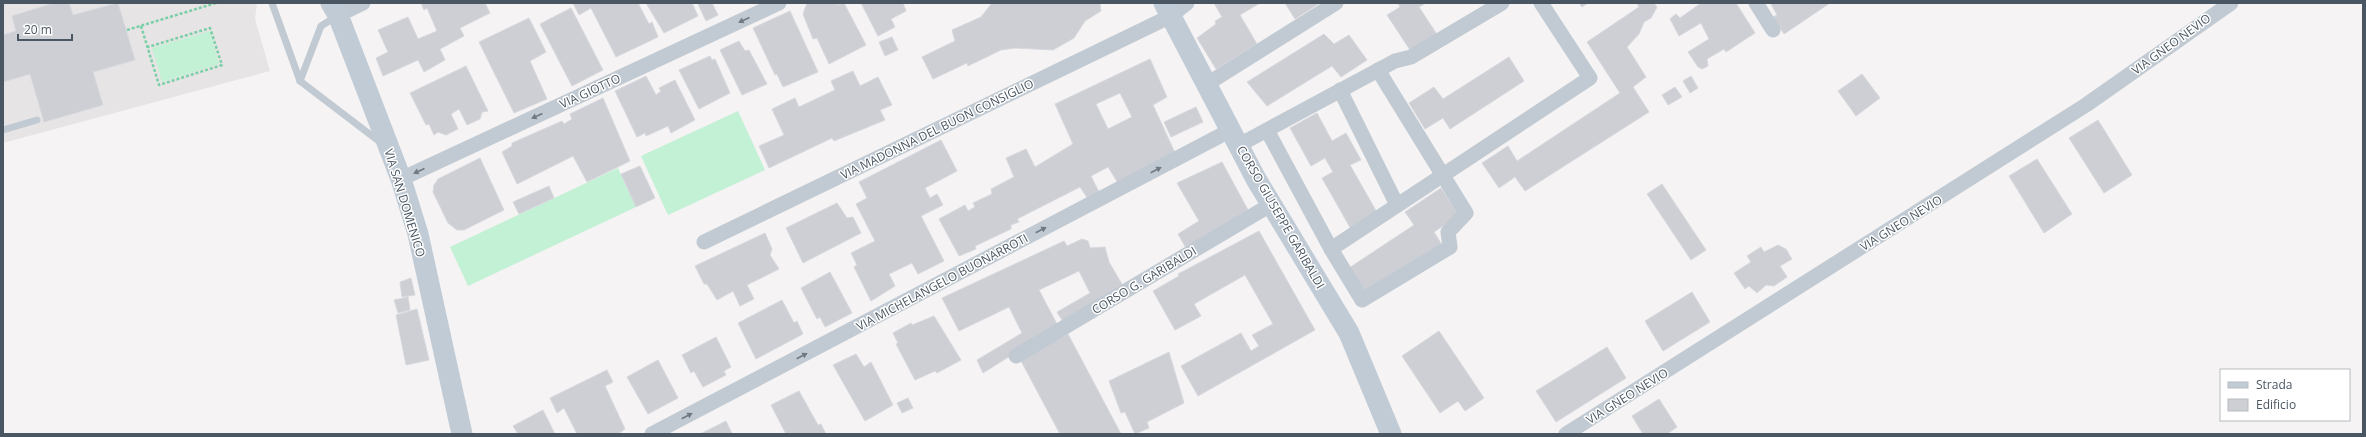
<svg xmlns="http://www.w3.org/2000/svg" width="2366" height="437" font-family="'Open Sans',sans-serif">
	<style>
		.education { fill: #e6e4e5 }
		.pitch { fill: #c3f1d5 }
		.building { fill: #cdcfd5; stroke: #d7d9de; fill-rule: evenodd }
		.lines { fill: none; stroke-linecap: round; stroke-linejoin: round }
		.path { stroke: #7ad0a6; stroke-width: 2.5; stroke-dasharray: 3 2; stroke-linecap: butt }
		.lane { stroke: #c1cad2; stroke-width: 7 }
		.street { stroke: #c1cad2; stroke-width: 15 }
		.secondary { stroke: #c1cbd6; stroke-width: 21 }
		.oneway { fill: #6e7983 }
		.labels { text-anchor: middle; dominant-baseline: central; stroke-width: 3; stroke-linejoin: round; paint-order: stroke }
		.street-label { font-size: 12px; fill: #4a5661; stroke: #fff }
	</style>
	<rect width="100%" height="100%" fill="#f5f3f3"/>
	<polygon class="education" points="3,3 257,3 255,19 270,71 3,143"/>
	<g class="pitch">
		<polygon points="210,31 219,64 162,82 152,48"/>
		<polygon points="738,111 765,170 668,215 641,156"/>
		<polygon points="618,168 636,207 468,286 450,247"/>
	</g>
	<g class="building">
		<polygon points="54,3 69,3 73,15 118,3 135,60 93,72 103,105 44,122 30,74 3,82 3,35 16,31 12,16"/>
		<polygon points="421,3 485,3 490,13 460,28 464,36 440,49 445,60 424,72 418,60 383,76 376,58 388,52 378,30 408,17 418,39 437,31 427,8 424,10"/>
		<polygon points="573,3 638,3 649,24 652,22 658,37 616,57 591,8 579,15"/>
		<polygon points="646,3 692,3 698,16 664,33"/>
		<polygon points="712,3 718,15 706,21 698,4"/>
		<polygon points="807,3 837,3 838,5 844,3 866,45 829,64 817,38 813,39 803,14"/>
		<polygon points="861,3 903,3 906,11 891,19 895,27 878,36"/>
		<polygon points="992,3 1100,3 1101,11 1085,21 1074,38 1053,50 1015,48 1001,50 968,66 967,63 933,79 922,57 955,41 952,30 981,17"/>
		<polygon points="1214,3 1260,3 1240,15 1257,44 1216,69 1197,38 1216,24 1215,21 1222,17"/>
		<polygon points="1285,3 1320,3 1295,19"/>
		<polygon points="1398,3 1426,3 1419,7 1438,36 1412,53 1387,15 1400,7"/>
		<polygon points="1579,3 1588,3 1582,7"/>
		<polygon points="1637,3 1654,3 1657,7 1651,18 1644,22 1639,34 1627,47 1646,77 1633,87 1649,112 1525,191 1515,177 1499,188 1482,163 1508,146 1517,161 1620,93 1587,42 1639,7"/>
		<polygon points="1701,3 1736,3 1755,33 1726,52 1724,49 1707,59 1708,66 1702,69 1698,67 1688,52 1709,39 1701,23 1679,36 1670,19 1676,14 1680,18"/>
		<polygon points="1773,3 1830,3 1784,34 1773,17 1777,15 1771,4"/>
		<polygon points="571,8 603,70 572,86 540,24"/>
		<polygon points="790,11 818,72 783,87 777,74 775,75 753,28"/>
		<polygon points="529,18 546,52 530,61 547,99 514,113 479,42"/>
		<polygon points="1324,34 1334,44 1349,35 1367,60 1341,77 1332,66 1267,106 1247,82"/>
		<polygon points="892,37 898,50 885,56 879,42"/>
		<polygon points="739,41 745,51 749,50 767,84 742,95 720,50"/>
		<polygon points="710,56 712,60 715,59 730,93 699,109 679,70"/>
		<polygon points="1509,57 1524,81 1450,129 1443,118 1425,129 1409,103 1434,87 1443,99"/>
		<path d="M1150,59L1167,97L1153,105L1176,155L1118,183L1108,167L1091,176L1099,192L1088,199L1080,187L1017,219L1019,222L1011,225V229L975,246L976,249L959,256L939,219L965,205L968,211L975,207L973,203L992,194L991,189L1014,177L1006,158L1026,149L1035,167L1073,144L1055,104ZM1120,93L1132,117L1108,129L1096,104Z"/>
		<polygon points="466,66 488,111 482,112 480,119 467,125 459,109 451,114 458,129 446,135 438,132 434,135 429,124 426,125 410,93"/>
		<polygon points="853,71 860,86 878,77 892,105 880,110 885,120 834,141 832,138 769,168 759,146 784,135 772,109 795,98 799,107 835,90 831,81"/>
		<polygon points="1862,74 1880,98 1856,116 1838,91"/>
		<polygon points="646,76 656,95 661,91 659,88 675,80 695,120 671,133 668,126 646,136 645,133 637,137 615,91"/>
		<polygon points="1691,76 1698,88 1690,93 1683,81"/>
		<polygon points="1675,87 1682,97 1668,105 1662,95"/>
		<polygon points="603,98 630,161 587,182 573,156 517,184 502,152 512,146 512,143 562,121 564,124 572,119 570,114"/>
		<polygon points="1196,107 1203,122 1171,137 1164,122"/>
		<polygon points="1317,113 1332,141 1346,133 1361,160 1350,165 1379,216 1352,231 1322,178 1333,172 1325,158 1311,166 1290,128"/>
		<polygon points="2098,120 2132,175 2104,193 2069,138"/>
		<polygon points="941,140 957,171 925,188 930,198 937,194 943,205 921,216 944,261 918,274 912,263 889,274 895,286 871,301 854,267 857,265 851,253 875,241 856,204 867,198 859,182"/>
		<polygon points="480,158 504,210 464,230 457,230 448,223 433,192 434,185 438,179"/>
		<polygon points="2037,159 2072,214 2044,233 2009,176"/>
		<polygon points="1222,162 1248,210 1186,248 1178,234 1199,221 1177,183"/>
		<polygon points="640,166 655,198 636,207 621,174"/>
		<polygon points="1662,184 1706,250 1691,260 1647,194"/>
		<polygon points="549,186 554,198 519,214 513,202"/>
		<polygon points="1441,188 1459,215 1434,232 1442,245 1366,295 1349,268 1414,225 1405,212"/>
		<polygon points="837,203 847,218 853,217 861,233 803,263 786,228"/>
		<polygon points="1259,231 1315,330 1198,396 1181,366 1241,333 1251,351 1259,346 1252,335 1273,324 1245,275 1194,304 1201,316 1175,330 1153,291 1179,276 1178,274"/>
		<polygon points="765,233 772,249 770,255 779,269 747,285 754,299 740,306 733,291 717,300 707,284 704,284 695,266"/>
		<polygon points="1082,239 1088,241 1090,248 1105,247 1109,262 1123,286 1064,323 1057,312 1090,293 1079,271 1039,290 1058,326 983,373 977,360 1022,333 1009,307 959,331 942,298 1064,241 1067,246"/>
		<polygon points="1778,245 1786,249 1792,259 1780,266 1787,277 1774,286 1766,285 1757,293 1749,286 1745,289 1734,273 1751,262 1747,256 1761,247 1764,252"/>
		<polygon points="830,272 852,313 825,327 820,317 817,319 801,288"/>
		<polygon points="411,278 415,295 402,297 400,282"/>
		<polygon points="1692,292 1710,322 1663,351 1645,321"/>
		<polygon points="408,297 410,310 398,313 394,300"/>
		<polygon points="782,300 794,323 797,321 803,334 756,359 738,323"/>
		<polygon points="417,309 429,360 406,365 396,315"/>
		<polygon points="934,316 961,360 937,373 935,371 915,380 896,344 898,343 893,333 911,323 912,325"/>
		<polygon points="1439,331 1484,398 1465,411 1458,401 1440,413 1402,356"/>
		<polygon points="1068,334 1121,434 1060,434 1020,359"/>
		<polygon points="716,337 731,367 724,371 726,375 703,387 694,371 691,373 682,355"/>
		<polygon points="1607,347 1626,378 1556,422 1536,391"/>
		<polygon points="1169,352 1184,403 1147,422 1149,428 1135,434 1125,412 1121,413 1109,381"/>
		<polygon points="856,354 864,367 871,362 893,405 865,421 833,365"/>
		<polygon points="658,360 678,398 648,414 627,377"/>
		<polygon points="607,370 613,382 605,386 625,429 618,434 577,434 564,408 557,413 550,398"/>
		<polygon points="799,391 818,425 821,424 826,434 786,434 771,405"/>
		<polygon points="908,398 913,408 902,413 897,403"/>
		<polygon points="1659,399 1677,427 1667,434 1643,434 1632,416"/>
		<polygon points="543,410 555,434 518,434 513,426"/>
		<polygon points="726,421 732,434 700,434"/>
	</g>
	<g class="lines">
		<g class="path">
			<polyline points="141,26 159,85 222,65 210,28 148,47"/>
			<polyline points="127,30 216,3"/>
		</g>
		<g class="lane">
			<polyline points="272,3 300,81 380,142"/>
			<polyline points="300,81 321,26 337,16"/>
			<polyline points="3,130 37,120"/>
		</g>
		<g class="street">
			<polyline points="1756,3 1773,30"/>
			<polyline points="338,15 363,3"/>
			<polyline points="1207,84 1336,3"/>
			<polyline points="1340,90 1397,205"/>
			<polyline points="1267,130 1331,249 1362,300 1450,247 1448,232 1466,213 1378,70"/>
			<polyline points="1239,145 1395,61 1411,57 1502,3"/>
			<polyline points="401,179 779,3"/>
			<polyline points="704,242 1171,16 1187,3"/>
			<polyline points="1331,249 1590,78 1541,3"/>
			<polyline points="1016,356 1272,204"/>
			<polyline points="652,434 1231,130"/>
			<polyline points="1566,434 2086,105 2231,3"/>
		</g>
		<g class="secondary">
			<polyline points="331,3 338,15 401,179 418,234 462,434"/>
			<polyline points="1164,3 1256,179 1349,333 1391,434"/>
		</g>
	</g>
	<defs><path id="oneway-solid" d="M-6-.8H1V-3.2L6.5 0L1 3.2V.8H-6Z"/></defs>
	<g class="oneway">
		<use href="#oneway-solid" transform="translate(744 20) rotate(155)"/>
		<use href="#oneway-solid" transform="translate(537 116) rotate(155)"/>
		<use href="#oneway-solid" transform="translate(1156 170) rotate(-28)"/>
		<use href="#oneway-solid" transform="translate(419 171) rotate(156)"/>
		<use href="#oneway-solid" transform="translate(1041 230) rotate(-28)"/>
		<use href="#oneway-solid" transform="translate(802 356) rotate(-28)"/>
		<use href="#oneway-solid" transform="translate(687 416) rotate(-28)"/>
	</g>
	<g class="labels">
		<g class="street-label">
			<text transform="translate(2171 44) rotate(-36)">VIA GNEO NEVIO</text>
			<text transform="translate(590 91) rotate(-25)">VIA GIOTTO</text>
			<text transform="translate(937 129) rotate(-26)">VIA MADONNA DEL BUON CONSIGLIO</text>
			<text transform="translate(405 203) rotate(73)">VIA SAN DOMENICO</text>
			<text transform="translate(1281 217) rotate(60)">CORSO GIUSEPPE GARIBALDI</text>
			<text transform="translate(1901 223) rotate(-32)">VIA GNEO NEVIO</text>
			<text transform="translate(1144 280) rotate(-31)">CORSO G. GARIBALDI</text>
			<text transform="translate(942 282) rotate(-28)">VIA MICHELANGELO BUONARROTI</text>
			<text transform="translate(1627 396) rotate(-32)">VIA GNEO NEVIO</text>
		</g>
	</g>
	<rect width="2366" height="437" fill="none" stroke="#4a5661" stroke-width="8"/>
	<rect x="2220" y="369" width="130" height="52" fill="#ffffff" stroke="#b7bbc0"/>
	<rect x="2228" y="382" width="20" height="6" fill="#c1cbd6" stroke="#b7bbc0"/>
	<text x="2256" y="389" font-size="12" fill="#4a5661">Strada</text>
	<rect x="2228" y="399" width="20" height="12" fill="#cdcfd5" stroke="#b7bbc0"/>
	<text x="2256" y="409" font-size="12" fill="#4a5661">Edificio</text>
	<path d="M18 34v6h54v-6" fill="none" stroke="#4a5661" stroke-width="2"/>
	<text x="24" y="34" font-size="12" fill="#4a5661" stroke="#ffffff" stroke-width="3" paint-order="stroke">20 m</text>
</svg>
